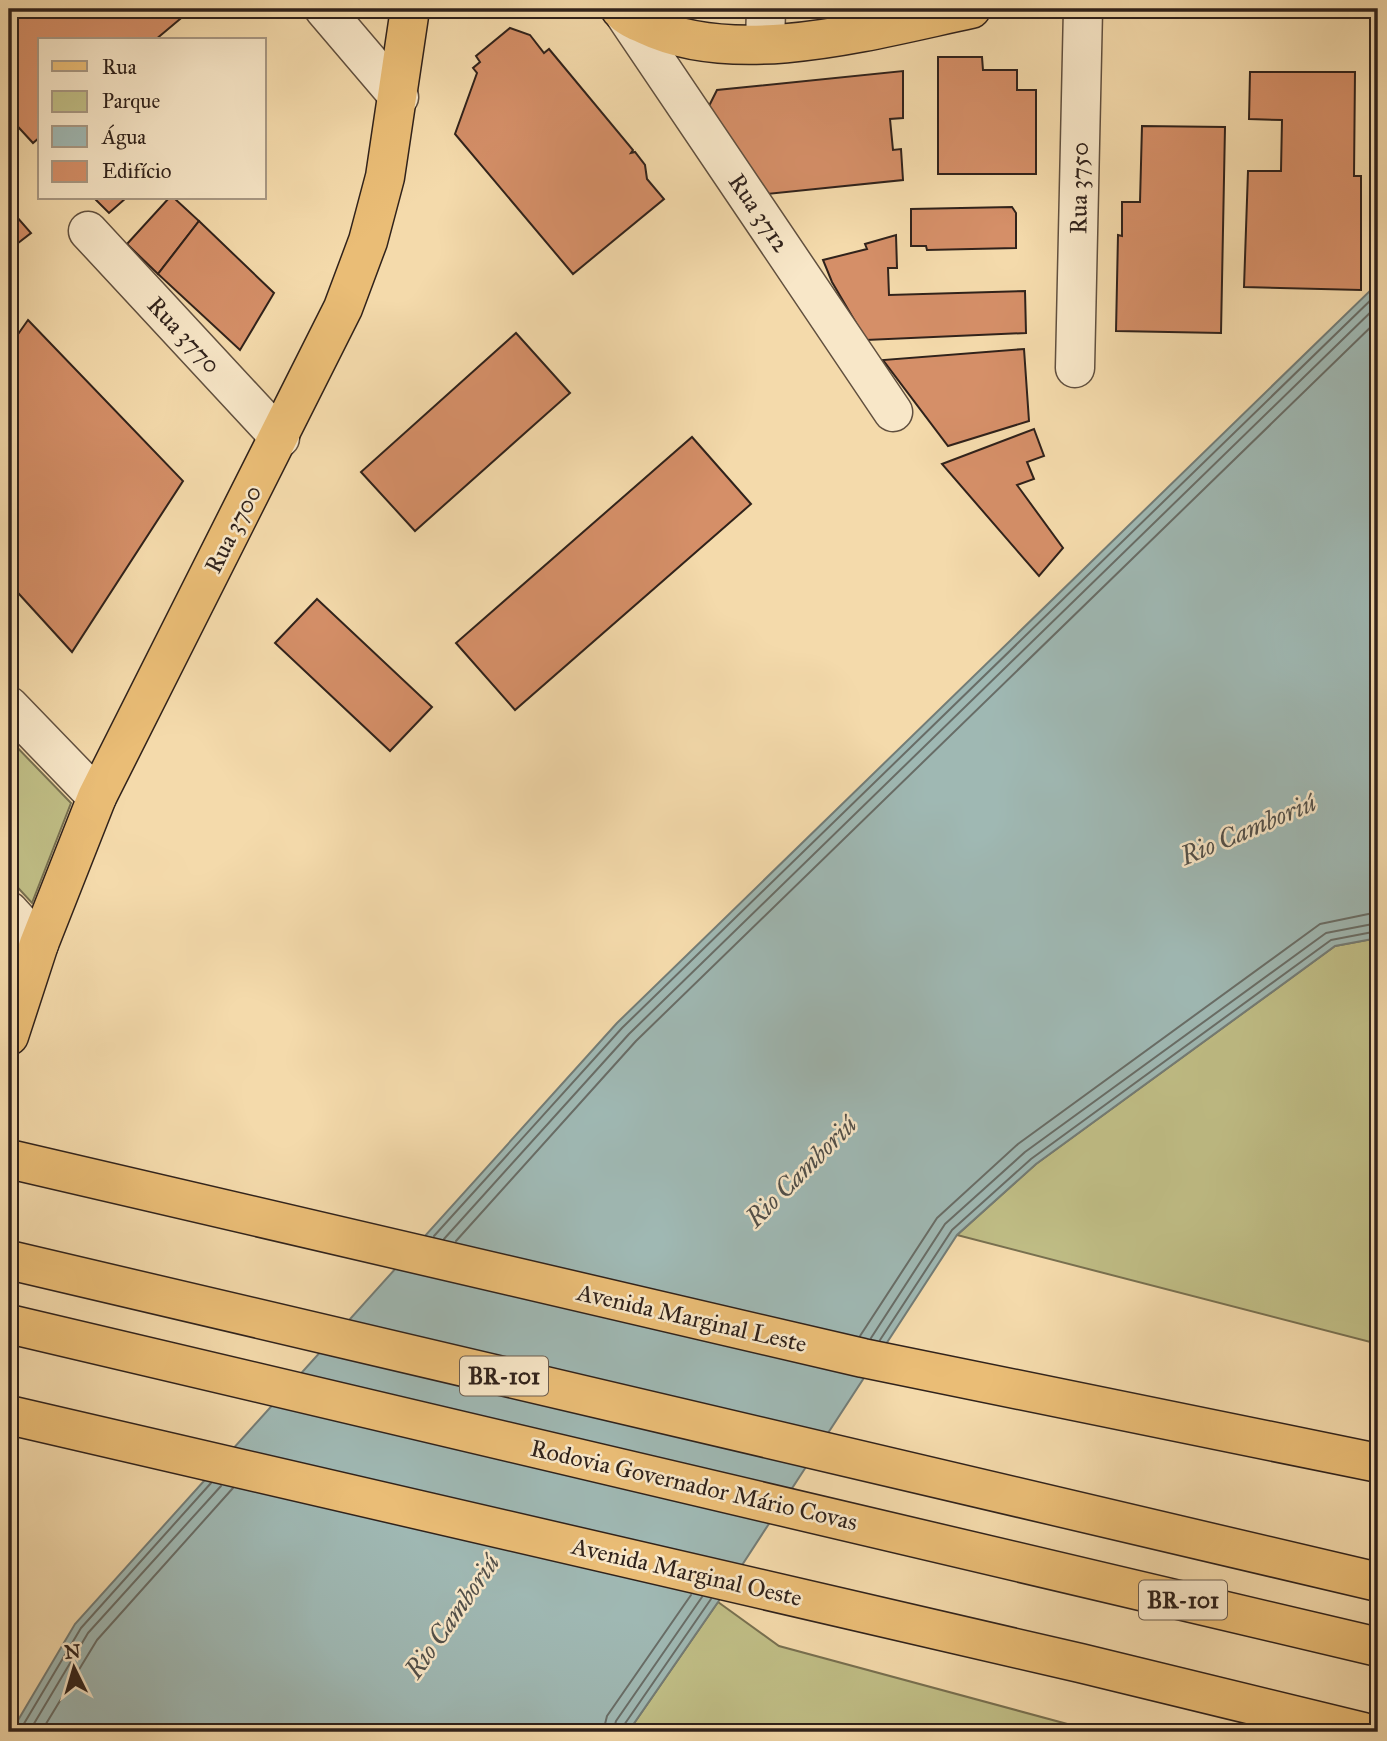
<svg xmlns="http://www.w3.org/2000/svg" width="1387" height="1741" font-family="'IM FELL Great Primer',serif">
	<style>
		.green { fill: #c0be86; stroke: #787050; stroke-width: 2 }
		.water { fill: #9fb8b3; stroke: #737c76; stroke-width: 2 }
		.lines { fill: none; stroke-linecap: round; stroke-linejoin: round }
		.shore { stroke: #686d67; stroke-width: 2 }
		.building { fill: #d58f68; stroke: #30221b; stroke-width: 2 }
		.street-casing { stroke: #61503f; stroke-width: 41 }
		.primary-casing { stroke: #30221b; stroke-width: 41 }
		.highway-casing { stroke: #30221b; stroke-width: 41 }
		.street { stroke: #f8e7c8; stroke-width: 38 }
		.primary { stroke: #eabd76; stroke-width: 38 }
		.highway { stroke: #eabd76; stroke-width: 38 }
		.labels { text-anchor: middle; dominant-baseline: central; stroke-width: 5; stroke-linejoin: round; paint-order: stroke }
		.shield { fill: #f8e7c8; stroke: #6c5d4f; stroke-width: 2 }
		.shield-label { font-size: 23px; font-weight: bold; fill: #30221b }
		.street-label { font-size: 24px; fill: #30221b; stroke: #f8e7c8 }
		.water-label { font-size: 26px; font-style: italic; fill: #514f49; stroke: #f8e7c8 }
	</style>
	<rect width="100%" height="100%" fill="#f4daab"/>
	<filter id="stains"><feTurbulence type="fractalNoise" baseFrequency=".00286" numOctaves="4"/><feColorMatrix values="0 0 0 0 .2 0 0 0 0 .09 0 0 0 0 .02 0 0 0 .5 -.17"/></filter>
	<radialGradient id="worn" r=".72"><stop offset=".6" stop-color="#630" stop-opacity="0"/><stop offset="1" stop-color="#630" stop-opacity=".3"/></radialGradient>
	<g class="green">
		<polygon points="9,739 71,803 32,903 9,878"/>
		<polygon points="1378,938 1378,1344 957,1235 1036,1164 1335,946"/>
		<polygon points="718,1602 779,1646 1097,1732 628,1732"/>
	</g>
	<polygon class="water" points="1378,283 1378,938 1335,946 1036,1164 957,1235 718,1602 628,1732 11,1732 75,1624 617,1023"/>
	<g class="lines">
		<g class="shore">
			<polyline points="434,1236 622,1028 1378,293"/>
			<polyline points="444,1239 629,1034 1378,305"/>
			<polyline points="456,1241 636,1041 1378,320"/>
			<polyline points="860,1336 937,1218 1018,1144 1320,924 1378,912"/>
			<polyline points="871,1338 945,1224 1025,1152 1326,933 1378,923"/>
			<polyline points="880,1340 952,1230 1031,1159 1331,940 1378,931"/>
			<polyline points="19,1732 81,1628 211,1483"/>
			<polyline points="29,1732 88,1633 221,1486"/>
			<polyline points="41,1732 97,1640 233,1488"/>
			<polyline points="603,1732 607,1716 691,1595"/>
			<polyline points="613,1732 616,1721 702,1597"/>
			<polyline points="622,1732 624,1725 711,1599"/>
		</g>
	</g>
	<g class="building">
		<polygon points="9,9 192,9 155,40 40,40 40,137 33,143 9,117"/>
		<polygon points="510,28 530,35 544,53 549,49 633,150 631,153 635,152 645,165 647,179 664,199 573,274 455,134 477,73 473,68 480,62 476,56"/>
		<polygon points="938,57 982,57 983,70 1017,70 1017,90 1036,90 1036,174 938,174"/>
		<polygon points="903,71 903,118 890,119 893,150 901,149 903,180 767,194 707,110 717,90"/>
		<polygon points="1250,72 1355,72 1354,176 1361,176 1361,290 1244,287 1248,171 1281,171 1282,120 1249,119"/>
		<polygon points="1142,126 1225,127 1221,333 1116,331 1118,235 1122,236 1122,202 1140,202"/>
		<polygon points="94,198 126,198 109,213"/>
		<polygon points="169,198 174,198 199,221 158,274 127,244"/>
		<polygon points="1012,207 1016,213 1016,248 927,250 926,246 911,246 911,209"/>
		<polygon points="9,208 31,233 9,250"/>
		<polygon points="199,221 274,293 240,350 158,274"/>
		<polygon points="896,235 897,268 888,268 889,295 1025,291 1026,333 866,340 832,282 823,260 867,249 865,244"/>
		<polygon points="28,320 183,481 72,652 9,583 9,347"/>
		<polygon points="516,333 570,393 415,531 361,472"/>
		<polygon points="1024,349 1029,421 948,446 883,360"/>
		<polygon points="1034,429 1044,456 1027,462 1034,479 1017,485 1063,548 1039,576 942,464"/>
		<polygon points="692,437 751,504 515,710 456,643"/>
		<polygon points="317,599 432,707 390,751 275,643"/>
	</g>
	<g class="lines">
		<g class="street-casing">
			<g id="street">
				<polyline points="324,9 399,97"/>
				<polyline points="625,15 893,412"/>
				<polyline points="765,43 766,9"/>
				<polyline points="88,231 280,438"/>
				<polyline points="1075,368 1083,9"/>
				<polyline points="9,706 97,797"/>
				<polyline points="9,911 39,944"/>
			</g>
		</g>
		<g class="primary-casing">
			<g id="primary">
				<path d="M620,9C627,17 636,21 646,25C738,69 876,29 971,9"/>
				<polyline points="9,1036 39,944 97,797 343,308 368,241 385,177 410,9"/>
				<polyline points="9,1159 863,1358 1378,1463"/>
				<polyline points="9,1415 1080,1663 1363,1732"/>
			</g>
		</g>
		<g class="highway-casing">
			<g id="highway">
				<polyline points="9,1260 1378,1582"/>
				<polyline points="9,1324 1378,1647"/>
			</g>
		</g>
		<use href="#street" class="street"/>
		<use href="#primary" class="primary"/>
		<use href="#highway" class="highway"/>
	</g>
	<g class="labels">
		<g class="shield">
			<rect x="460" y="1356.5" width="88" height="39" rx="5"/>
			<rect x="1139" y="1580.5" width="88" height="39" rx="5"/>
		</g>
		<g class="shield-label">
			<text x="504" y="1376">BR-101</text>
			<text x="1183" y="1600">BR-101</text>
		</g>
		<g class="street-label">
			<text transform="translate(1079 188) rotate(-89)">Rua 3750</text>
			<text transform="translate(759 213) rotate(56)">Rua 3712</text>
			<text transform="translate(184 335) rotate(47)">Rua 3770</text>
			<text transform="translate(233 529) rotate(-63)">Rua 3700</text>
			<text transform="translate(692 1318) rotate(13)">Avenida Marginal Leste</text>
			<text transform="translate(694 1485) rotate(13)">Rodovia Governador Mário Covas</text>
			<text transform="translate(687 1572) rotate(13)">Avenida Marginal Oeste</text>
		</g>
		<g class="water-label">
			<text transform="translate(1248 829) rotate(-23)">Rio Camboriú</text>
			<text transform="translate(801 1171) rotate(-45)">Rio Camboriú</text>
			<text transform="translate(452 1616) rotate(-55)">Rio Camboriú</text>
		</g>
	</g>
	<rect width="1387" height="1741" fill="none" stroke="#f4daab" stroke-width="35"/>
	<rect x="10" y="10" width="1366" height="1720" fill="none" stroke="#30221b" stroke-width="3.5"/>
	<rect x="18" y="18" width="1352" height="1706" fill="none" stroke="#30221b" stroke-width="2"/>
	<rect x="38" y="38" width="228" height="161" fill="#f8e7c8" stroke="#a89883" stroke-width="2"/>
	<rect x="52" y="61" width="35" height="10" fill="#eabd76" stroke="#a89883" stroke-width="2"/>
	<text x="102" y="74" font-size="21" fill="#30221b">Rua</text>
	<rect x="52" y="91" width="35" height="21" fill="#c0be86" stroke="#a89883" stroke-width="2"/>
	<text x="102" y="108" font-size="21" fill="#30221b">Parque</text>
	<rect x="52" y="126" width="35" height="21" fill="#9fb8b3" stroke="#a89883" stroke-width="2"/>
	<text x="102" y="144" font-size="21" fill="#30221b">Água</text>
	<rect x="52" y="161" width="35" height="21" fill="#d58f68" stroke="#a89883" stroke-width="2"/>
	<text x="102" y="178" font-size="21" fill="#30221b">Edifício</text>
	<g transform="translate(74 1668) rotate(355)" stroke="#f8e7c8" stroke-width="5" paint-order="stroke">
	<path d="M0-5L12 26L0 18L-12 26Z" fill="#30221b"/>
	<text y="-10" font-size="19" font-weight="bold" text-anchor="middle" fill="#30221b">N</text>
	</g>
	<rect width="100%" height="100%" filter="url(#stains)"/>
	<rect width="100%" height="100%" fill="url(#worn)"/>
</svg>
